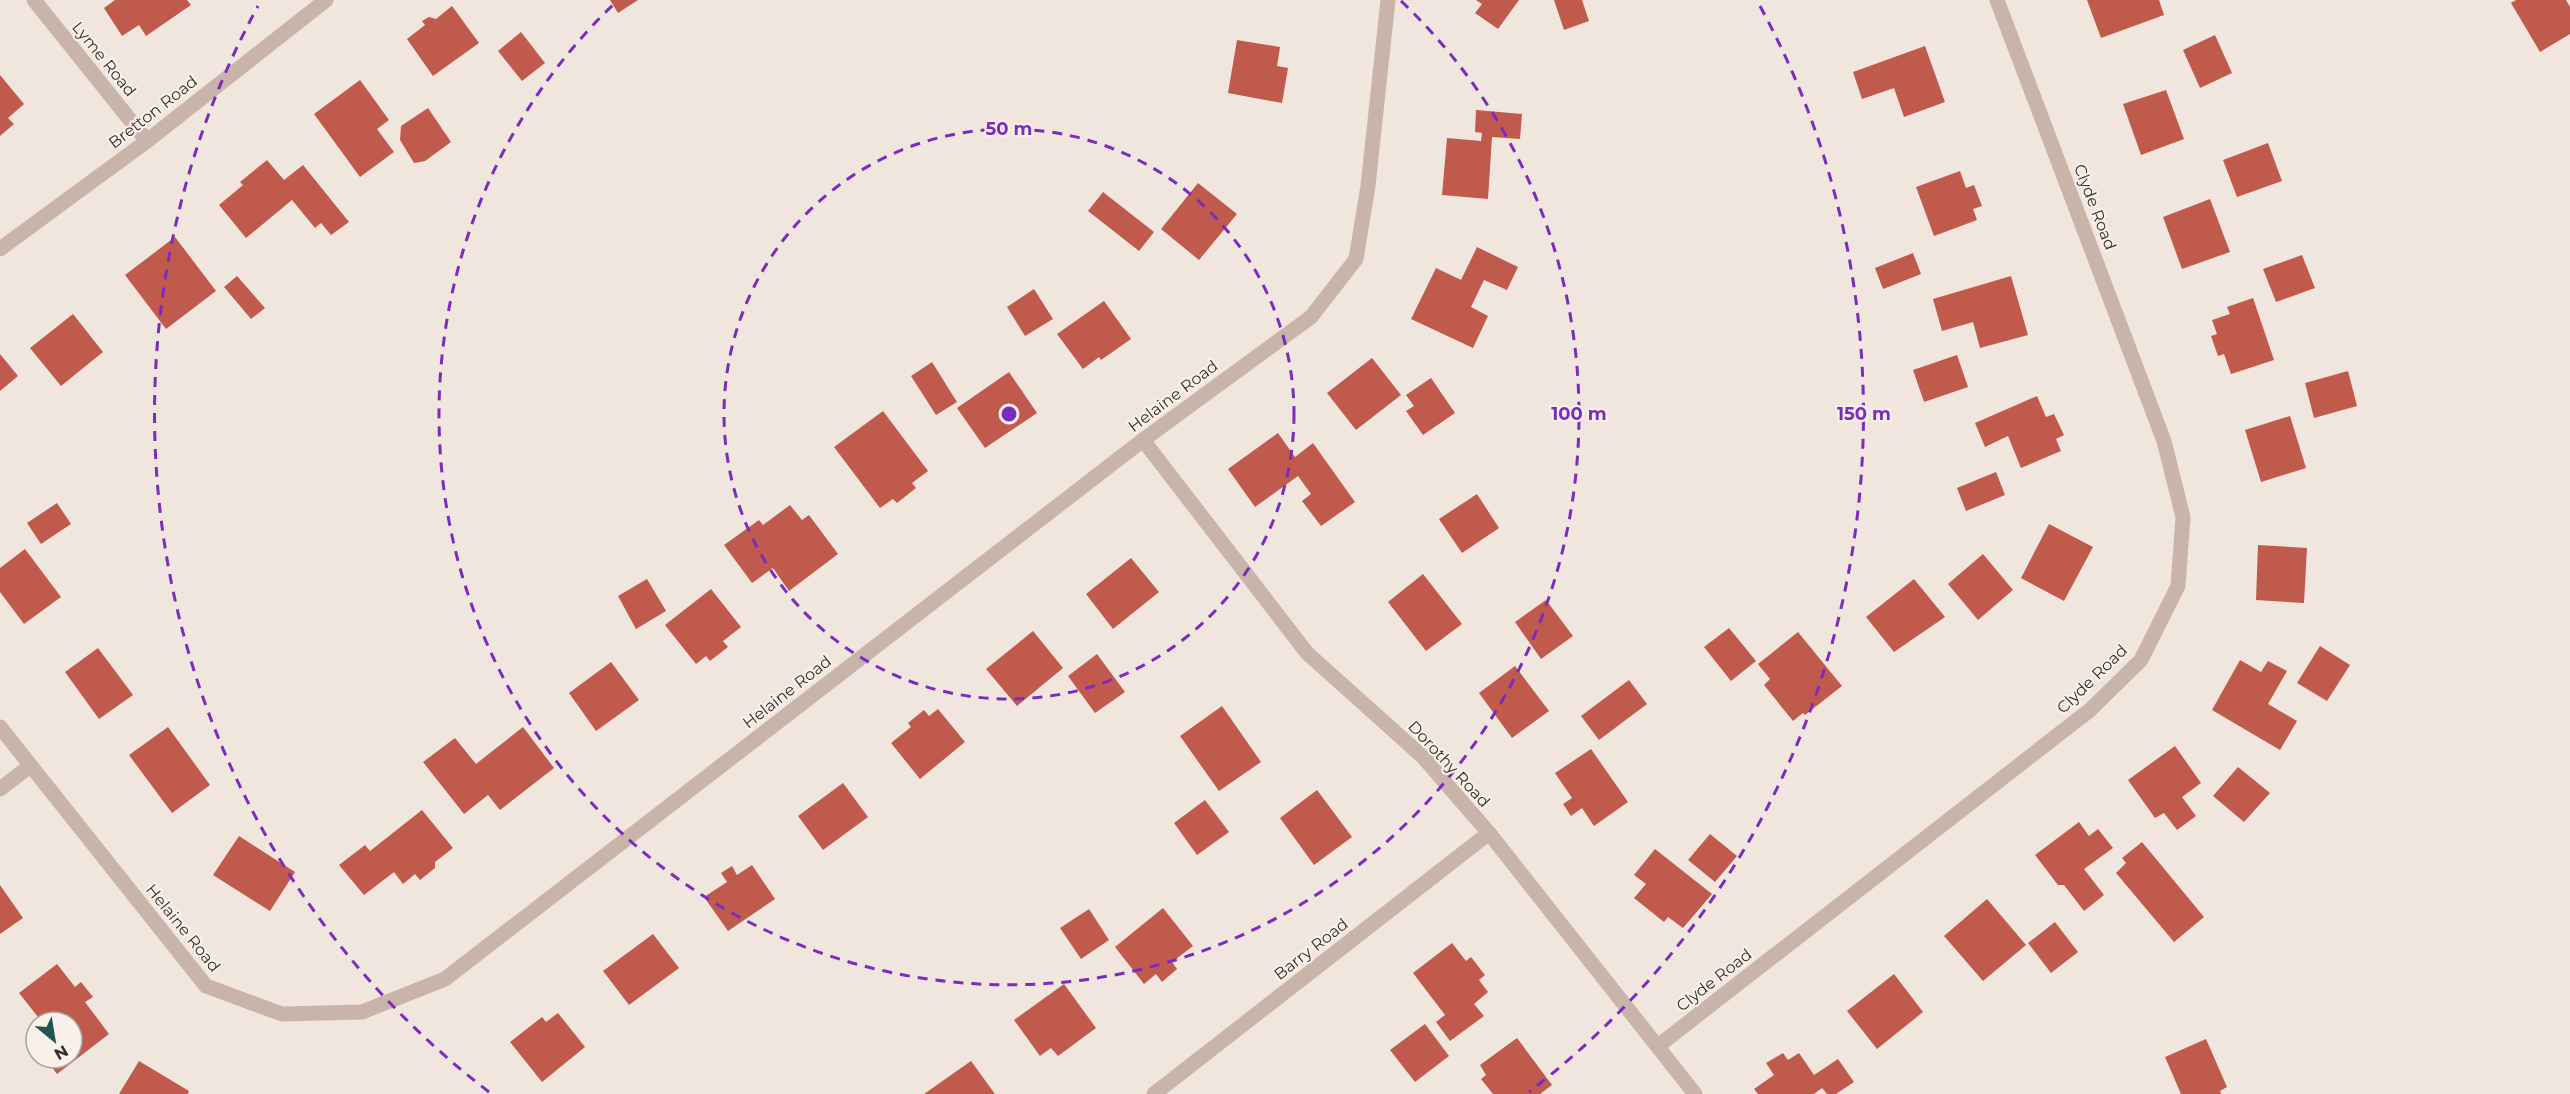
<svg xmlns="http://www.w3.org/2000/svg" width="2570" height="1094" font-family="Montserrat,sans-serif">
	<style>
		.building { fill: #c05a4d }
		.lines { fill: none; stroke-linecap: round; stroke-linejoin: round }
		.minor { stroke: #c9b4aa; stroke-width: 15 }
		.ring { fill: none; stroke: #7b2cbf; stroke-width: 3; stroke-dasharray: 10 8 }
		.labels { text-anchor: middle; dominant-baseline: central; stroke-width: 4.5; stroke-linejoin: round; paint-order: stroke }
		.street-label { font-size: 16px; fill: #372c29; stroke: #f9f0ea }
		.centre { fill: #7b2cbf; stroke: #f9f0ea; stroke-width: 3 }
		.ring-label { font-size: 18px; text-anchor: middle; font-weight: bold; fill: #7b2cbf; stroke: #f9f0ea; stroke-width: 4.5; stroke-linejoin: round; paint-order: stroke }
	</style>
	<rect width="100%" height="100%" fill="#f1e6de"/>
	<g class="building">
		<polygon points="115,0 187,0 191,5 146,36 139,25 122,36 104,8"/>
		<polygon points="610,0 638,0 618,13"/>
		<polygon points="1476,0 1519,0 1498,29 1475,13 1482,4"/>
		<polygon points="1554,0 1582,0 1589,21 1564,30"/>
		<polygon points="2087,0 2159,0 2164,15 2101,38"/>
		<polygon points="2516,0 2566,0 2570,7 2570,34 2540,52 2511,3"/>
		<polygon points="452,6 479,43 433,76 407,39 425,25 422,21 429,17 436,19"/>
		<polygon points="521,32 545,63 522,81 498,51"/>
		<polygon points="2215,35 2232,73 2200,88 2183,50"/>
		<polygon points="1237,40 1280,47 1277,66 1288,68 1282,103 1228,93"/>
		<polygon points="1925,46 1945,102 1904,117 1894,88 1862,99 1853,72"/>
		<polygon points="0,75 24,104 8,118 14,124 0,136"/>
		<polygon points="360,80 389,120 377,129 394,152 360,177 314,114"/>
		<polygon points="2166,90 2184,139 2141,155 2123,104"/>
		<polygon points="428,108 451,142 425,161 414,163 400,140 401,126"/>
		<polygon points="1476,110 1522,114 1520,139 1492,137 1488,199 1442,195 1447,138 1481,141 1482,133 1475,132"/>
		<polygon points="2268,143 2282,181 2237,197 2223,160"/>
		<polygon points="267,160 284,180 303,165 349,222 331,235 321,223 315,228 292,200 246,238 219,205 243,185 240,182"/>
		<polygon points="1960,171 1966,188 1974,185 1982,206 1973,209 1977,220 1934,236 1916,187"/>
		<polygon points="1198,183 1237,214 1199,260 1161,229"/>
		<polygon points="1103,192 1154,232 1139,251 1088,211"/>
		<polygon points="2210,199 2230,252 2182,269 2163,217"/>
		<polygon points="175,237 216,291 166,329 125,275"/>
		<polygon points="1477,247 1518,267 1507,290 1484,280 1471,307 1488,316 1473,348 1411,319 1436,268 1461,280"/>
		<polygon points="1913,253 1921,274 1883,289 1875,268"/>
		<polygon points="2302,255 2315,288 2276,302 2263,269"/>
		<polygon points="237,276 265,308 251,319 224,287"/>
		<polygon points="2011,276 2028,335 1980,348 1973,322 1942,331 1933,299"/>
		<polygon points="1034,289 1053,319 1025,336 1007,307"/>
		<polygon points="2253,298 2274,360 2231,374 2224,354 2218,356 2211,336 2217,334 2212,320 2230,314 2227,307"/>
		<polygon points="1104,301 1131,339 1101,360 1099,357 1083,369 1057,334"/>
		<polygon points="73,314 103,352 61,386 30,348"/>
		<polygon points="0,354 18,376 0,391"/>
		<polygon points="1957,355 1968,387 1924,402 1913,370"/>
		<polygon points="1372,358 1401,395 1356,430 1327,393"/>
		<polygon points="932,362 957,402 936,415 911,376"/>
		<polygon points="2348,371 2357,406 2314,418 2305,383"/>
		<polygon points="1009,372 1037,413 985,448 957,408"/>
		<polygon points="1431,378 1455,413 1423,435 1406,411 1414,406 1406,395"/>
		<polygon points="2037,396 2046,417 2054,414 2064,435 2056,439 2061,451 2021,468 2008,436 1985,447 1975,423"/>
		<polygon points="883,411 928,471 912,483 916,488 897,503 893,499 880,508 834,447"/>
		<polygon points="2290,416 2306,468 2261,482 2245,430"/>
		<polygon points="1278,433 1295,457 1313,443 1355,502 1321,526 1302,501 1311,494 1298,476 1255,507 1228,469"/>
		<polygon points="1996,472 2005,495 1966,511 1957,488"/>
		<polygon points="1477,494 1499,528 1462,553 1439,519"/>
		<polygon points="57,503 71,524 41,544 27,523"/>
		<polygon points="790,505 802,520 809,515 838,554 789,591 773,568 752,583 724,545 759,520 763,525"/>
		<polygon points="2049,524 2093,547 2064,601 2021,578"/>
		<polygon points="2258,545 2307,548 2304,603 2256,600"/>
		<polygon points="25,549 61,597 24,624 0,592 0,568"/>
		<polygon points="1983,554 2013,590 1978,620 1948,584"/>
		<polygon points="1131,558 1159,592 1113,629 1086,594"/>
		<polygon points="1423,574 1462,624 1426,651 1388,602"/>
		<polygon points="647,579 666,611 636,629 618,596"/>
		<polygon points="1914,579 1945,617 1894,652 1866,617"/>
		<polygon points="711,589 741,627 723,641 728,647 710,661 706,656 696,664 665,625"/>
		<polygon points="1546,600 1573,636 1541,659 1515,622"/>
		<polygon points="1729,628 1756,661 1731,681 1704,647"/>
		<polygon points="1033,631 1063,668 1017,706 986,669"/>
		<polygon points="1798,632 1842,686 1805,715 1803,713 1793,721 1764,685 1770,679 1758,664"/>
		<polygon points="2320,646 2350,665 2327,701 2297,683"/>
		<polygon points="98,648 133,695 99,719 65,672"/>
		<polygon points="1097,654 1125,692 1095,713 1068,676"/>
		<polygon points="2240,660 2261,672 2268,661 2287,671 2268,704 2297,721 2280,750 2212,710"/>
		<polygon points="611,662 639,700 596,731 569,693"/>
		<polygon points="1515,666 1549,711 1512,738 1479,693"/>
		<polygon points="1629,680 1647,704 1599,740 1581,716"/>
		<polygon points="1222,706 1261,762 1219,791 1180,736"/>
		<polygon points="938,709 965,742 920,779 891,743 911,727 908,723 924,710 929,716"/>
		<polygon points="168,727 210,785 172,813 129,755"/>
		<polygon points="523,727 554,768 500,810 488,795 464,814 423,762 455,738 476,764"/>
		<polygon points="2175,746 2201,783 2182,797 2196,816 2177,830 2164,813 2155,818 2128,780"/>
		<polygon points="1591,749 1628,802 1594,826 1582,808 1571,816 1563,804 1572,798 1555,773"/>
		<polygon points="2238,767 2270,793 2244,822 2213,796"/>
		<polygon points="843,783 868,817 823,850 798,816"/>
		<polygon points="1317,790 1352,837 1314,865 1280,818"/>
		<polygon points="1205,800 1229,832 1197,855 1174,823"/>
		<polygon points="422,810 453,848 435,862 435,868 420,880 415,874 403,884 394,872 364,895 339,865 365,845 370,851"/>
		<polygon points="2079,822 2089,836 2098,829 2113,848 2084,869 2104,895 2084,911 2064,885 2058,885 2035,855"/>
		<polygon points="1710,834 1737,856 1715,882 1688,860"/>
		<polygon points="239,836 295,872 270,911 213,875"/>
		<polygon points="2142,842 2204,917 2174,942 2116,873 2126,863 2122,858"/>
		<polygon points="1655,849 1712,894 1683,928 1668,917 1664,922 1634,898 1646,884 1634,875"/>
		<polygon points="752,865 775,899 728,931 704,897 727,882 721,873 732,866 737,875"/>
		<polygon points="0,885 23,918 0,934"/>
		<polygon points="1987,899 2026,945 1983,981 1944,936"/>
		<polygon points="1163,908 1193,946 1172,962 1177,969 1162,982 1156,974 1144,984 1115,947"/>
		<polygon points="1089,909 1109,940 1081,959 1060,928"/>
		<polygon points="2055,922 2078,952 2051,973 2028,943"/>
		<polygon points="653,934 679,968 629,1005 603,971"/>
		<polygon points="1452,943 1466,961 1471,957 1485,975 1479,980 1488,992 1474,1004 1484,1016 1450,1041 1436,1022 1445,1015 1413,973"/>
		<polygon points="57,964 75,987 81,982 93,997 85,1002 109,1034 57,1074 45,1058 72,1058 72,1022 42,1022 19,993"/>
		<polygon points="1894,974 1923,1012 1877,1049 1847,1011"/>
		<polygon points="1064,984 1096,1028 1058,1056 1051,1048 1040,1056 1014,1020"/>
		<polygon points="558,1013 585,1047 542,1082 510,1042 542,1017 546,1022"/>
		<polygon points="1425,1024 1449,1056 1415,1082 1390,1050"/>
		<polygon points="1517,1038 1552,1085 1540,1094 1493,1094 1481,1079 1486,1075 1480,1065"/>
		<polygon points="2206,1039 2227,1087 2220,1091 2221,1094 2181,1094 2165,1057"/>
		<polygon points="1783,1053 1788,1060 1799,1053 1814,1075 1838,1059 1854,1082 1836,1094 1827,1094 1822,1088 1814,1094 1758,1094 1754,1089 1774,1075 1766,1063"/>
		<polygon points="139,1061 189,1091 188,1094 119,1094"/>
		<polygon points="971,1061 995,1094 924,1094"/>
	</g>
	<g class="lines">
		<g class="minor">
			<polyline points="34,0 147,141"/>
			<polyline points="0,249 147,141 326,0"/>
			<polyline points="1143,440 1307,653 1423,757 1489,833 1695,1094"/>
			<polyline points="0,727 206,986 282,1014 362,1012 445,979 1143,440 1311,317 1356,259 1368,186 1388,0"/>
			<polyline points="0,789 30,766"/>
			<polyline points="1658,1046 2090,710 2141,660 2178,586 2183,517 2164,441 1997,0"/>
			<polyline points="1154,1094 1489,833"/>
		</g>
	</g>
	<g class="ring">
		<circle cx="1009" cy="414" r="285"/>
		<path d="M1401 1A570 570 0 1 1 617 1"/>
		<path d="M489 1092A855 855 0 0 1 258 6M1760 6A855 855 0 0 1 1529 1092"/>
	</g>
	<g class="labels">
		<g class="street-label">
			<text transform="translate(104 59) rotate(51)">Lyme Road</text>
			<text transform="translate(153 112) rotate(-38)">Bretton Road</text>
			<text transform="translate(2095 207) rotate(69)">Clyde Road</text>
			<text transform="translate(1173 396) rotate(-37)">Helaine Road</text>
			<text transform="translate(2092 679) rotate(-44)">Clyde Road</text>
			<text transform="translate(787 692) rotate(-38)">Helaine Road</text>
			<text transform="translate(1449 764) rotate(47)">Dorothy Road</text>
			<text transform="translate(183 928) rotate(51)">Helaine Road</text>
			<text transform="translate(1311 949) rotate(-38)">Barry Road</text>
			<text transform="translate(1714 980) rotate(-38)">Clyde Road</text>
		</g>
	</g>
	<circle cx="1009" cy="414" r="9" class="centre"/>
	<g class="ring-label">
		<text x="1009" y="135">50 m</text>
		<text x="1579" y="420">100 m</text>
		<text x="1864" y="420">150 m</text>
	</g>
	<g transform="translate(54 1040) rotate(150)"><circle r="28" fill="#f9f0ea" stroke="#aba29d" stroke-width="1.5"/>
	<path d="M0-4.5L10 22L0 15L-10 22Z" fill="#215753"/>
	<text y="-9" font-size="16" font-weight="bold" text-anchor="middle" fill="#372c29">N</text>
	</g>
</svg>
